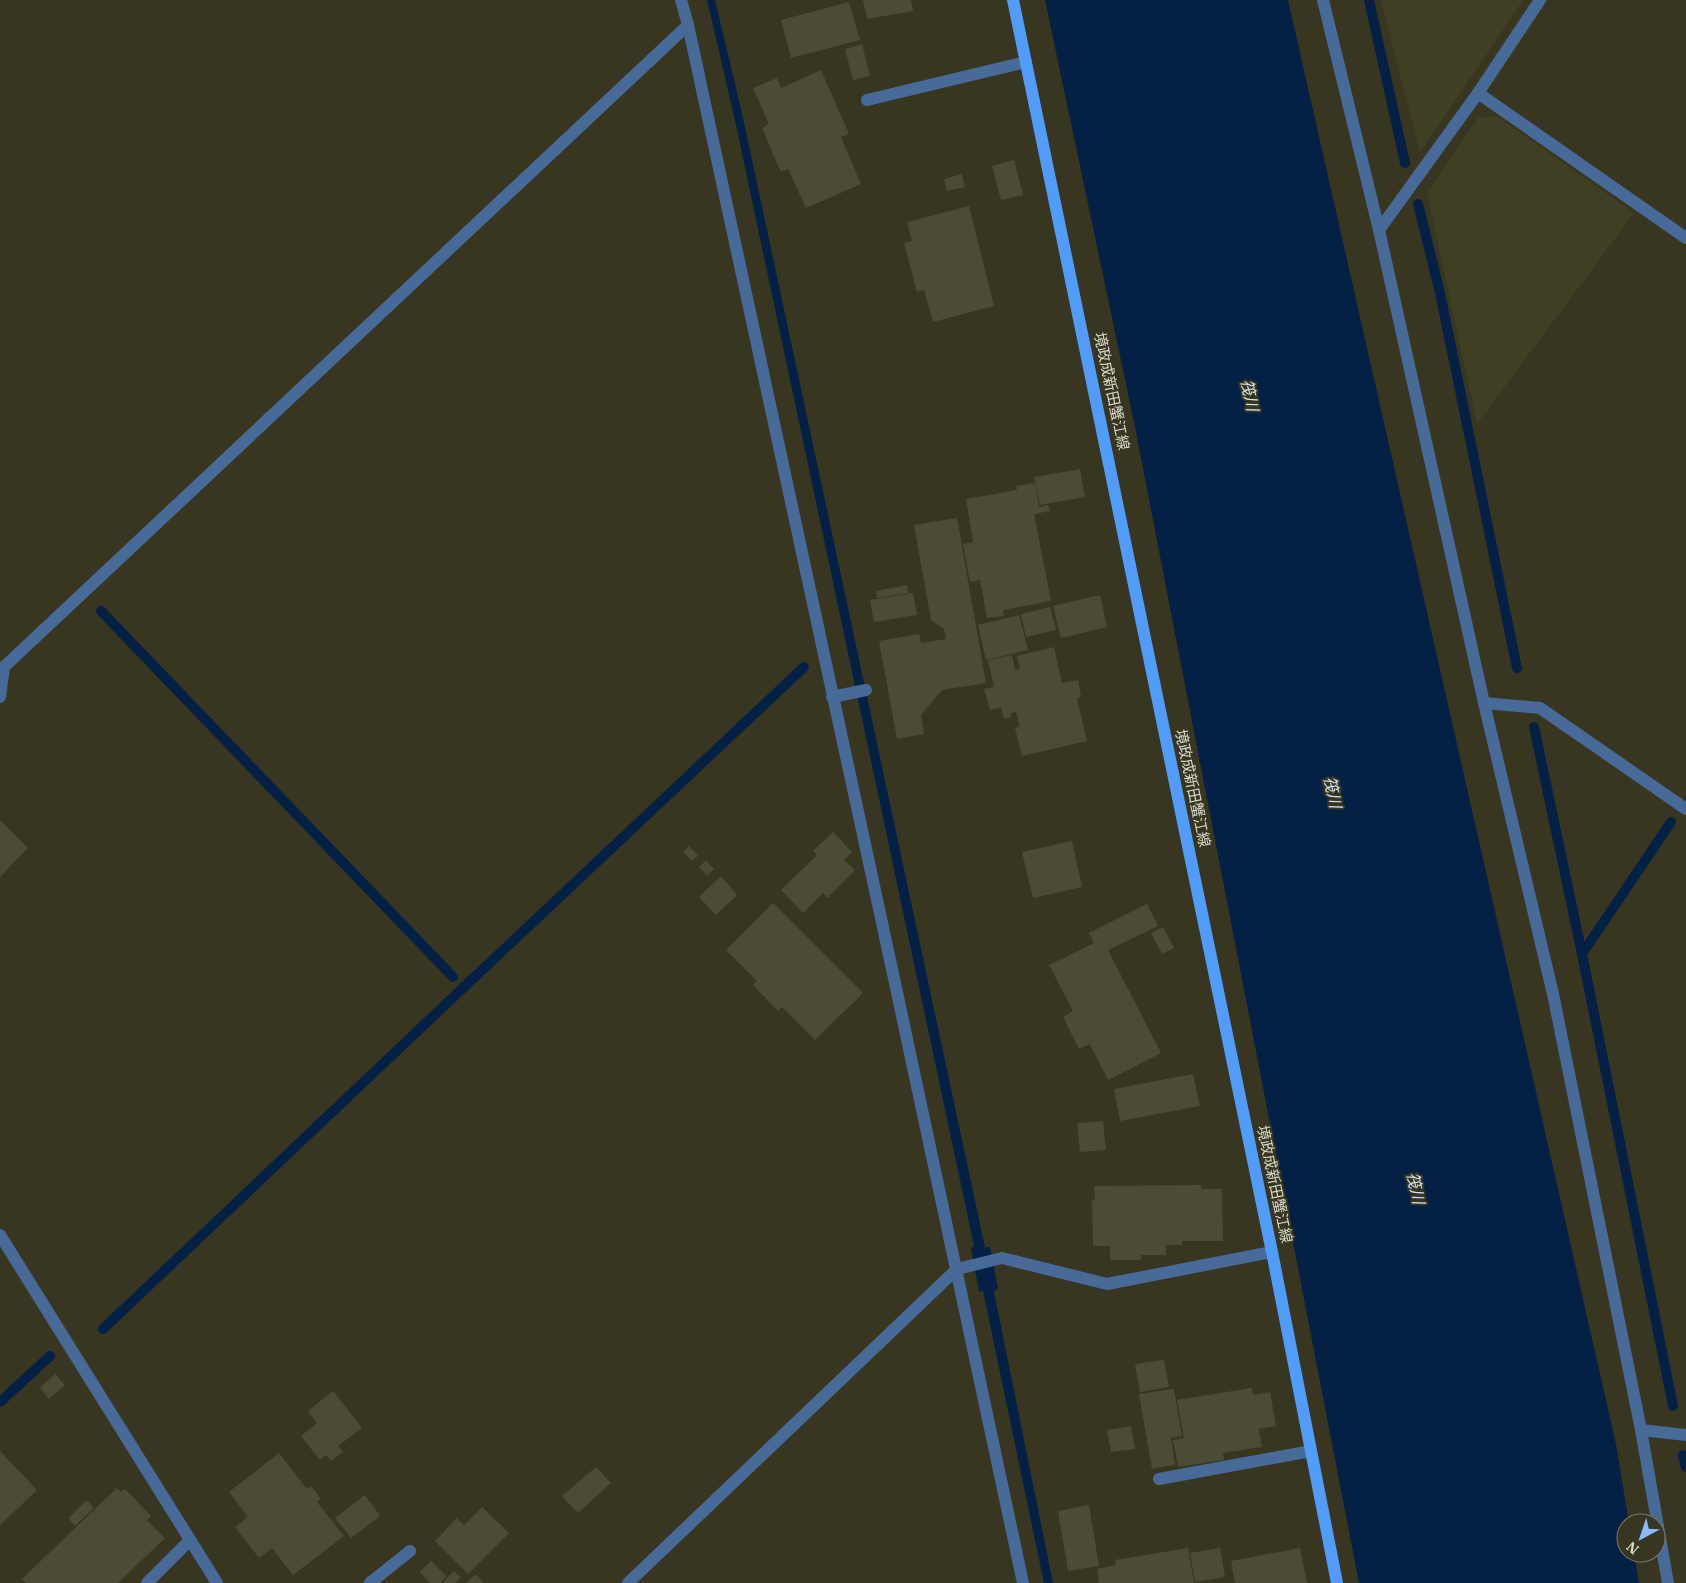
<svg xmlns="http://www.w3.org/2000/svg" width="1686" height="1583" font-family="'IBM Plex Serif','Noto Sans JP',serif">
	<style>
		.built { fill: #413f23 }
		.water { fill: #042145 }
		.lines { fill: none; stroke-linecap: round; stroke-linejoin: round }
		.stream { stroke: #042145; stroke-width: 10 }
		.building { fill: #4c4b35 }
		.minor { stroke: #476a98; stroke-width: 12 }
		.major { stroke: #519bfa; stroke-width: 12 }
		.labels { text-anchor: middle; dominant-baseline: central; stroke-width: 4; stroke-linejoin: round; paint-order: stroke }
		.street-label { font-size: 15px; fill: #dadacd; stroke: #383621 }
		.water-label { font-size: 16px; font-style: italic; fill: #d4e2f6; stroke: #383621 }
	</style>
	<rect width="100%" height="100%" fill="#383621"/>
	<g class="built">
		<polygon points="1381,0 1523,0 1420,153"/>
		<polygon points="1497,116 1634,213 1477,424 1427,192 1479,117"/>
	</g>
	<g class="water">
		<polygon points="707,0 715,0 742,113 985,1247 990,1247 998,1288 994,1292 1053,1583 1044,1583 983,1291 979,1292 971,1248 974,1246 734,116"/>
		<polygon points="1045,0 1288,0 1616,1444 1629,1523 1626,1523 1626,1553 1634,1553 1639,1583 1359,1583 1135,427"/>
	</g>
	<g class="lines">
		<g class="stream">
			<polyline points="1369,0 1405,163"/>
			<polyline points="1418,204 1440,293 1517,668"/>
			<polyline points="101,611 453,977"/>
			<polyline points="1534,727 1582,954 1673,1406"/>
			<polyline points="1582,954 1671,822"/>
			<polyline points="103,1329 463,988 804,667"/>
			<polyline points="0,1402 50,1356"/>
			<polyline points="1683,1455 1686,1467"/>
		</g>
	</g>
	<g class="building">
		<polygon points="863,0 911,0 913,11 867,19"/>
		<polygon points="849,2 860,40 791,58 781,20"/>
		<polygon points="862,44 870,76 853,80 845,49"/>
		<polygon points="821,70 849,134 841,137 861,184 806,208 788,169 781,172 762,128 769,124 753,88 777,78 781,88"/>
		<polygon points="1014,160 1023,195 1001,200 992,166"/>
		<polygon points="962,174 965,187 947,191 944,179"/>
		<polygon points="969,206 994,306 933,322 924,290 917,292 904,243 912,241 907,222"/>
		<polygon points="1080,469 1085,497 1040,505 1034,477"/>
		<polygon points="1035,483 1039,507 1048,505 1050,511 1034,514 1051,601 1003,610 1004,616 987,618 980,580 970,582 963,544 973,542 966,499 1017,490 1016,486"/>
		<polygon points="957,518 986,683 942,690 921,715 924,734 897,739 879,641 919,634 921,643 946,639 944,629 931,620 914,525"/>
		<polygon points="907,585 908,593 877,598 876,591"/>
		<polygon points="913,593 917,615 874,622 870,600"/>
		<polygon points="1100,595 1107,627 1061,638 1053,606"/>
		<polygon points="1050,607 1056,630 1026,637 1021,614"/>
		<polygon points="1019,615 1028,650 986,660 978,625"/>
		<polygon points="1054,647 1062,683 1078,680 1081,697 1077,698 1087,741 1022,756 1015,728 1020,727 1016,712 1011,713 1011,717 1004,719 1001,707 990,710 984,689 994,687 988,660 1012,655 1015,670 1020,669 1017,656"/>
		<polygon points="0,820 28,848 0,877"/>
		<polygon points="833,832 852,852 844,860 855,870 827,898 823,893 803,913 781,890 817,855 813,851"/>
		<polygon points="1072,841 1082,887 1033,898 1022,852"/>
		<polygon points="689,846 698,855 692,861 683,852"/>
		<polygon points="706,860 714,869 707,876 699,867"/>
		<polygon points="721,876 737,895 716,915 699,897"/>
		<polygon points="773,903 863,993 815,1040 782,1007 778,1011 753,985 757,981 726,950"/>
		<polygon points="1147,904 1158,926 1108,950 1161,1053 1108,1080 1090,1044 1079,1049 1063,1017 1073,1011 1049,965 1094,943 1089,933"/>
		<polygon points="1163,927 1174,948 1162,954 1151,933"/>
		<polygon points="1193,1074 1200,1106 1120,1121 1114,1089"/>
		<polygon points="1103,1121 1106,1150 1080,1152 1077,1123"/>
		<polygon points="1201,1185 1201,1189 1222,1189 1223,1241 1182,1241 1182,1245 1166,1245 1166,1255 1141,1255 1141,1260 1110,1260 1110,1246 1093,1246 1092,1200 1095,1200 1094,1186"/>
		<polygon points="1164,1360 1169,1387 1140,1392 1135,1364"/>
		<polygon points="55,1374 65,1385 49,1399 40,1388"/>
		<polygon points="1252,1388 1253,1395 1270,1392 1276,1426 1259,1429 1262,1447 1223,1453 1224,1460 1178,1467 1173,1440 1184,1438 1177,1400"/>
		<polygon points="1174,1389 1182,1436 1171,1438 1175,1465 1152,1469 1139,1394"/>
		<polygon points="333,1391 362,1428 338,1446 343,1452 331,1461 326,1455 320,1460 301,1436 317,1423 308,1411"/>
		<polygon points="1131,1426 1135,1449 1111,1452 1107,1430"/>
		<polygon points="0,1451 37,1490 0,1525"/>
		<polygon points="279,1453 307,1489 311,1486 321,1499 317,1502 344,1536 293,1575 272,1548 259,1558 235,1527 248,1517 229,1492"/>
		<polygon points="596,1467 611,1483 578,1513 562,1496"/>
		<polygon points="117,1488 121,1492 125,1489 151,1516 147,1520 165,1538 118,1583 26,1583 22,1579"/>
		<polygon points="365,1495 380,1516 351,1538 335,1518"/>
		<polygon points="87,1500 94,1508 75,1526 68,1518"/>
		<polygon points="1089,1505 1099,1566 1068,1571 1058,1511"/>
		<polygon points="482,1507 509,1533 468,1574 435,1541 457,1518 464,1525"/>
		<polygon points="1188,1548 1194,1583 1099,1583 1097,1569 1116,1565 1115,1560"/>
		<polygon points="1220,1548 1225,1577 1195,1582 1190,1553"/>
		<polygon points="1300,1548 1307,1583 1235,1583 1231,1561"/>
		<polygon points="431,1561 446,1576 440,1583 430,1583 420,1572"/>
		<polygon points="454,1571 461,1577 455,1583 442,1583"/>
		<polygon points="476,1574 483,1583 466,1583"/>
	</g>
	<g class="lines">
		<g class="minor">
			<path d="M681,0L688,25C799,545 914,1063 1023,1583"/>
			<polyline points="1323,0 1379,230 1484,703 1553,994 1641,1430 1668,1583"/>
			<polyline points="1478,93 1686,238"/>
			<polyline points="867,100 1026,62"/>
			<polyline points="1379,230 1478,93 1540,0"/>
			<polyline points="0,697 4,667 688,25"/>
			<polyline points="832,697 866,690"/>
			<polyline points="1484,703 1540,708 1686,809"/>
			<polyline points="0,1235 217,1583"/>
			<polyline points="1641,1430 1686,1435"/>
			<polyline points="1159,1479 1311,1451"/>
			<polyline points="147,1583 190,1540"/>
			<polyline points="370,1583 410,1551"/>
			<polyline points="628,1583 957,1269 1002,1258 1107,1284 1272,1252"/>
		</g>
		<polyline class="major" points="1013,0 1272,1252 1337,1583"/>
	</g>
	<g class="labels">
		<g class="street-label">
			<text transform="translate(1112 391) rotate(78)">境政成新田蟹江線</text>
			<text transform="translate(1193 788) rotate(78)">境政成新田蟹江線</text>
			<text transform="translate(1275 1184) rotate(78)">境政成新田蟹江線</text>
		</g>
		<g class="water-label">
			<text transform="translate(1250 395) rotate(78)">筏川</text>
			<text transform="translate(1333 792) rotate(78)">筏川</text>
			<text transform="translate(1416 1188) rotate(78)">筏川</text>
		</g>
	</g>
	<g transform="translate(1641 1538) rotate(220)"><circle r="24" fill="#383621" stroke="#797866"/>
	<path d="M0-4L9 19L0 12L-9 19Z" fill="#88bafc"/>
	<text y="-8" font-size="14" font-weight="bold" text-anchor="middle" fill="#dadacd">N</text>
	</g>
</svg>
